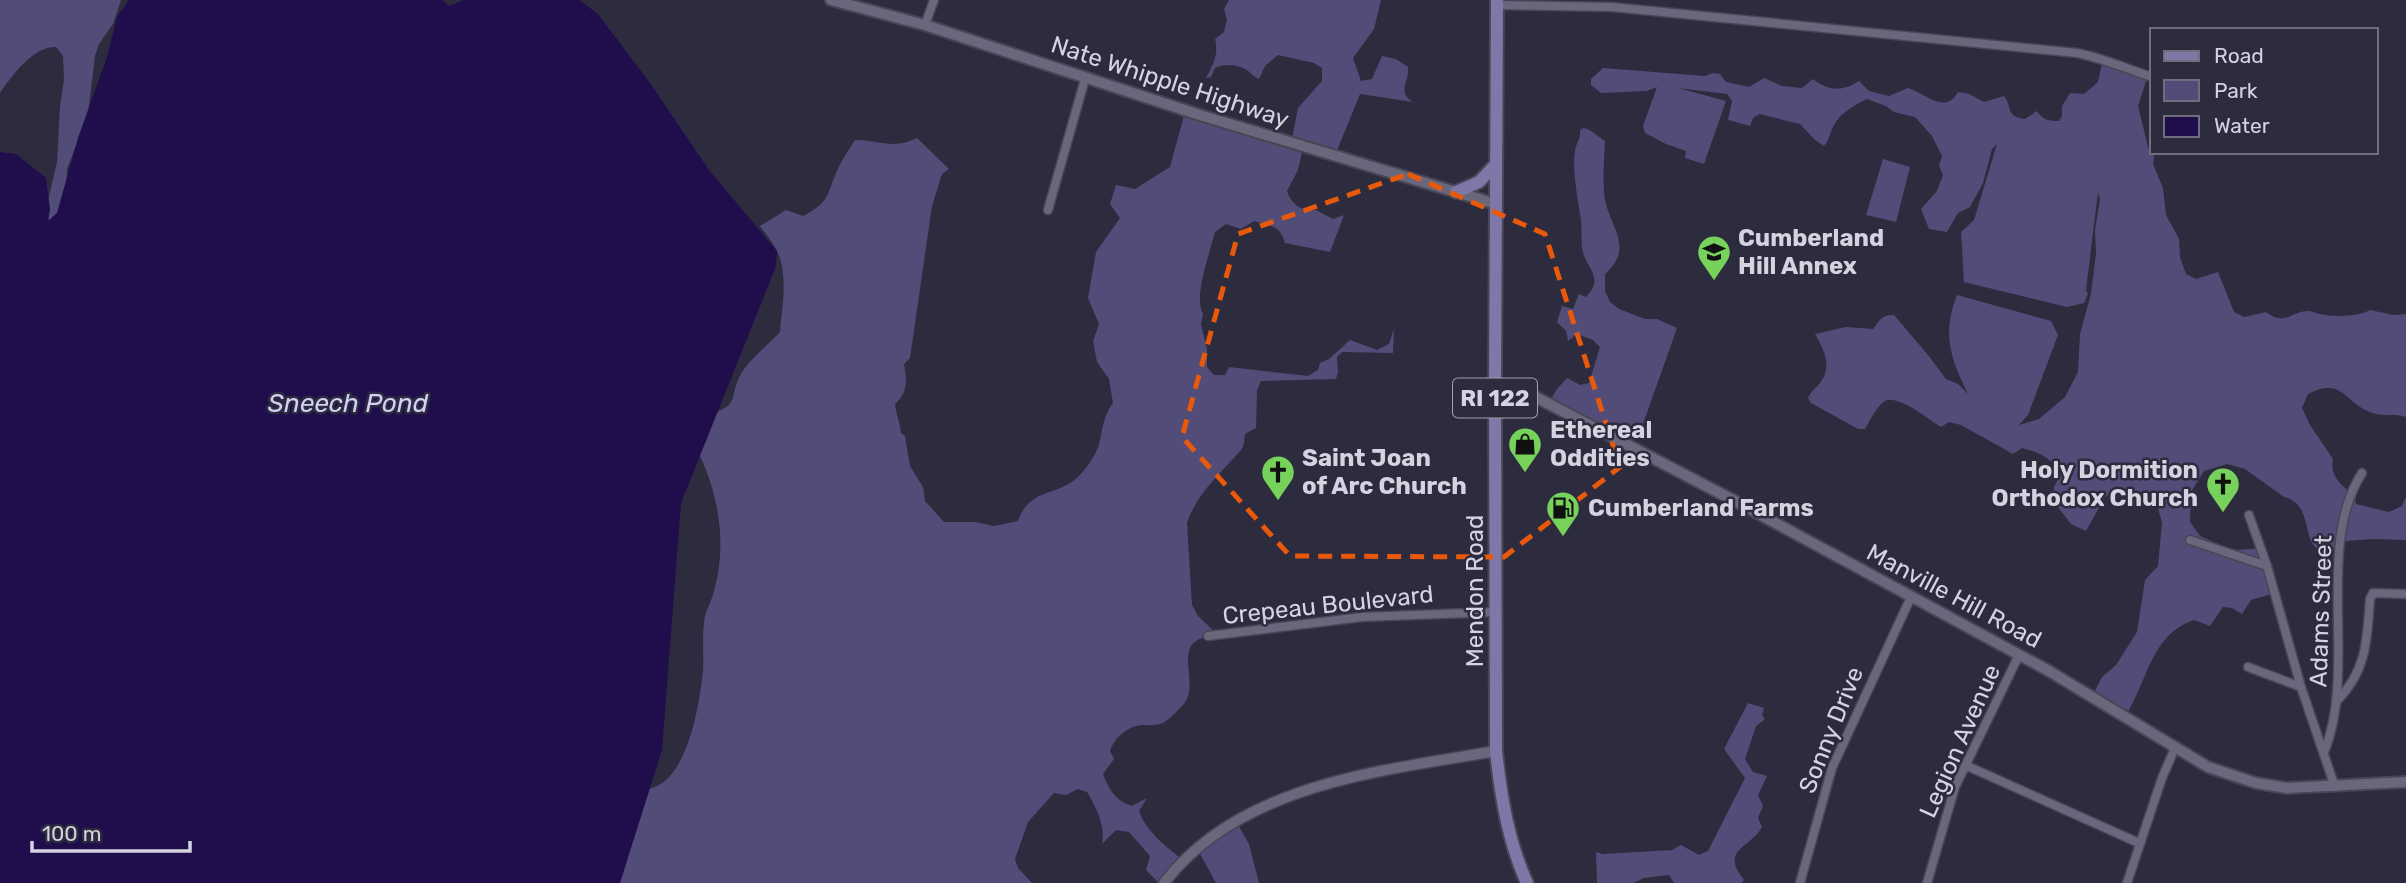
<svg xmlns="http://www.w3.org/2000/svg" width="2406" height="883" font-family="Rubik,sans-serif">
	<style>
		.green { fill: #524d78 }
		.water { fill: #200d4c }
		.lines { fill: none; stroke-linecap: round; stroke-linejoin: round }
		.minor-casing { stroke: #474655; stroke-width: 11 }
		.tertiary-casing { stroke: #474655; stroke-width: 13 }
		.secondary-casing { stroke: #474655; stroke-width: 14 }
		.primary-casing { stroke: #474655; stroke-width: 16 }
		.minor { stroke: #69677c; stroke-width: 8 }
		.tertiary { stroke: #69677c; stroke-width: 10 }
		.secondary { stroke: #69677c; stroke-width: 10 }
		.primary { stroke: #7d78a7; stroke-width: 12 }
		.marked { fill: none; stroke: #e8590c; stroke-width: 5; stroke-dasharray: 14 9; stroke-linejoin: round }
		.labels { text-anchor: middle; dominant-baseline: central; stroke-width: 5; stroke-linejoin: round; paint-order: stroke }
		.shield { fill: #2d2b3e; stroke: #a2a1af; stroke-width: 2 }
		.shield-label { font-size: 23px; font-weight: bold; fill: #d4d3df }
		.street-label { font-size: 24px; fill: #d4d3df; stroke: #2d2b3e }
		.poi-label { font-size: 24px; font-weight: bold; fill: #d4d3df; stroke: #2d2b3e; text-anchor: start }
		.water-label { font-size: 26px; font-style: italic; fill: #d3d0f8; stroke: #2d2b3e }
	</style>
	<rect width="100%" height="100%" fill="#2d2b3e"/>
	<g class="green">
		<path d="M0,0H121L113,24L99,44L95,56L88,114L67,169L66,196L64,210L50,221L45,213L57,162L60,106L64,80L63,56L56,47C33,46 12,76 0,93Z"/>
		<path d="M1229,0H1381L1374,29L1353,58L1361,81L1372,79L1382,56L1396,59L1408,67C1410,81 1396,92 1413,102L1360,94L1336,153L1304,144L1298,170L1287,191C1290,203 1303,213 1316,210L1333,219L1344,215L1330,252L1285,243C1280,225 1271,226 1254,221L1241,229L1226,224L1215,232C1210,252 1193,297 1203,314L1201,324L1207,349V367L1214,375H1225L1229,367L1308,376L1318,370L1320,363L1329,359L1350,340L1377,350L1389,344L1394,329L1393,353L1342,352L1337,357L1338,372L1336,379L1261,381L1257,390L1256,428L1245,434C1244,439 1245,446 1241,450C1221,473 1197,493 1187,523L1192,605L1198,616L1218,635C1213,636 1207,636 1202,638C1173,648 1201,685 1183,705C1177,711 1170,719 1163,723C1157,726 1148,725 1141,725C1127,727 1114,738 1110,751L1114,759L1103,774C1108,789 1117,802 1132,806L1147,798L1139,811C1146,832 1167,847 1184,861L1159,883L1146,870L1150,856L1129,832L1116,830L1102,844C1106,827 1096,807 1087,792L1078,789L1066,795L1054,793L1028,822L1015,859L1018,868L1032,883H609L637,792C643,790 651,789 657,786C689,771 700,702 703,670C704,654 702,638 704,622C705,611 712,601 714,591C728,543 718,489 695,446L709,415C742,404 728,397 741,374C748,361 769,344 780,332C782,306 789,273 776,249C772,241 765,233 760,226L786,210L803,216C831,202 826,194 838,169C842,159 849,150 855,140C880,140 893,150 917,138L949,169L942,174L932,206L910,358L904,364C907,381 908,393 895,404C896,414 900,422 901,433L905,436L910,466L923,487L925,501L944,522H975L994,526L1018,521C1030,487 1057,497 1078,477C1086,469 1096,455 1099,444C1103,428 1103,416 1113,403L1109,379L1097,362L1093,341L1099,324L1088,298L1096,252L1120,218L1110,204L1116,185L1135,189L1170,167L1186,108L1292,139L1298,108L1322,81V68L1314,63L1278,55L1265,66L1259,79C1253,77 1251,72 1245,69C1236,64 1224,64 1215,68L1211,77L1206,78C1213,65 1219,54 1215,39L1224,32L1227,19L1224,9Z"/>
		<path d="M2103,59L2148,75L2138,106L2148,147L2154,156L2153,164L2163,188L2166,215L2179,239L2180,257L2186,274L2196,279L2218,272L2234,312L2244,317L2266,312C2287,327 2289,311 2309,311C2313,311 2316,314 2320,314C2334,317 2358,317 2370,310L2394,315L2406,314V417C2395,413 2384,417 2373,413C2343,404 2345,376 2308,394L2302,408L2310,425L2333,459C2329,477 2343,486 2355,497L2356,504L2389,512L2402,506L2406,497V540L2373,539L2345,541L2343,551C2336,551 2327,553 2320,550C2301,543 2314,504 2284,497L2245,469L2227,464L2204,471L2191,492L2190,522L2200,536L2232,550L2254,549L2260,546L2275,593L2251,600L2242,614L2232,608L2223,607L2210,626L2194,620C2151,634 2148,680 2127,713L2094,693L2102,677L2116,665L2137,632L2145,580L2158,566L2162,523L2157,504L2143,493L2118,490L2105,497L2086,531L2071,524L2054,502V487L2061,473C2051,458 2039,452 2022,448L2013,454L1961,425L1949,422L1941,427C1929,420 1898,394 1885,401C1877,406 1870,420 1865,429H1858L1811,403L1808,398C1811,390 1818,387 1822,380C1832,364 1823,348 1815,334L1846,327L1873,329C1880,321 1881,314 1894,315L1928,355L1946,379L1958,384L1968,394C1950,358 1942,334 1957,295L2051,321L2058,335L2028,415L2019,425L2039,419L2065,397L2078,372L2080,334L2091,294L2096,254L2095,230L2100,199L2098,192L2086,290L2088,294L2084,303L2067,307L1964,282L1961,232L1974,220L1997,144L1992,149L1983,183L1970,207L1958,213L1947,232L1929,229L1921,209L1937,191L1943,175L1939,166L1942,156L1932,136L1915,117L1894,112L1886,106L1867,99C1855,105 1841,112 1834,125C1830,132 1830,139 1824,146L1815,140L1800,124L1759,114L1753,118L1750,126L1728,120L1732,101L1727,94L1678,88L1726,101L1704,164L1685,158L1686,151L1666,144L1645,133L1643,126L1657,87L1647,91L1601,93L1591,85V79L1603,68L1705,76L1713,73L1720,74L1726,82L1749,87L1764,78L1782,86L1802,88L1813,79C1828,91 1842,92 1859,81L1869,91L1889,96L1908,88C1924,92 1945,116 1958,92L1969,94L1984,102L2004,96C2013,108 2005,116 2025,119L2037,111C2042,120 2050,121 2059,121L2062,116V106L2070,93L2084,94L2098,82Z"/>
		<path d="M1583,128L1588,129L1605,141C1604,158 1603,175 1604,192C1606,224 1637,246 1605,274V291L1610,302L1619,309L1645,319H1657L1677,328L1643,424L1633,442L1551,399L1557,389L1567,378L1580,385L1589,383L1600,347L1593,340L1577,334L1568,341L1566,331L1557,322L1562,306L1573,309L1579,294L1586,297C1606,277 1584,266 1582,248C1581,239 1582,230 1581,221C1578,198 1572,173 1575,150C1577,142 1581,138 1580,130Z"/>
		<polygon points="1883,159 1910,167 1896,222 1866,215"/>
		<path d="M1748,703L1764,708L1762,715L1765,719L1756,726L1745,759L1753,772L1767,776L1758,795L1763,806L1758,818L1762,827C1751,848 1719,849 1744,880L1742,883H1674L1669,875L1644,878L1633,883H1597L1596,852L1603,854L1672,850L1681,845L1699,855L1708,851L1745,778L1724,749Z"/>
		<polygon points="1237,823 1249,844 1259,883 1216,883 1198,850"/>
	</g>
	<polygon class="water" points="129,0 443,0 449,6 464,0 579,0 598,14 650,83 709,170 777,251 775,269 681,503 662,750 620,883 0,883 0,152 16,154 46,178 50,209 48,221 57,213 78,138 107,57 117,17"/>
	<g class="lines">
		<g class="minor-casing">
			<g id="minor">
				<path d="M1498,5L1612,7L2077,53C2103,58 2127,69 2152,77"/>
				<polyline points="925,25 934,0"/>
				<polyline points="1048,210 1085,79"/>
				<polyline points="2249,515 2267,566 2301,687 2335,787"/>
				<polyline points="2190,540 2267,566"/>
				<polyline points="1208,636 1362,617 1495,612"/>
				<polyline points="2248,667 2301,687"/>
				<path d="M2337,701C2367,670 2367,640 2370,599L2373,593L2406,594"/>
				<path d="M2324,752C2358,671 2314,547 2362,473"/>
				<polyline points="1965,765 2139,843"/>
				<polyline points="1800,883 1832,768 1911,597"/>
				<polyline points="1927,883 1955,787 2019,655"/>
				<polyline points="2127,883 2162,778 2175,748"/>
			</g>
		</g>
		<g class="tertiary-casing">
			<path id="tertiary" d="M1164,883C1240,784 1381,771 1496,751"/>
		</g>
		<g class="secondary-casing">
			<g id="secondary">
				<polyline points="831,0 925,25 1203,116 1496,204"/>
				<polyline points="1495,385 1509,385 1528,393 1733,500 2049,671 2208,767 2256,783 2287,788 2406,782"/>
			</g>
		</g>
		<g class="primary-casing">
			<g id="primary">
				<path d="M1497,0L1495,385L1496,751C1501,797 1508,841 1527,883"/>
				<polyline points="1456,192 1479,182 1496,164"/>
			</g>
		</g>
		<use href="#minor" class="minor"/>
		<use href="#tertiary" class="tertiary"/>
		<use href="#secondary" class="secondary"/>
		<use href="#primary" class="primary"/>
	</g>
	<path class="marked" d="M1408,174L1545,234L1620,467L1504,557L1290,556L1182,437L1238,234Z"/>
	<defs>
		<g id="school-pin" transform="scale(1.75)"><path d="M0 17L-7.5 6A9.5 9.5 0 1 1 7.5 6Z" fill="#76d25a" stroke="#2d2b3e"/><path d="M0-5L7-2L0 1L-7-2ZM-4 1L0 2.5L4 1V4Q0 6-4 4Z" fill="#111"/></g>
		<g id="shop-pin" transform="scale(1.75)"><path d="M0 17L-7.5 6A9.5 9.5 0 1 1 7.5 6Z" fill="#76d25a" stroke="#2d2b3e"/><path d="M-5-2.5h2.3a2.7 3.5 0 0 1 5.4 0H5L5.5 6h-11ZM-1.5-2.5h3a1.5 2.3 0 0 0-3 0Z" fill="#111"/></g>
		<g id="church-pin" transform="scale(1.75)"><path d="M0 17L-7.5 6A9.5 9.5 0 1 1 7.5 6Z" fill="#76d25a" stroke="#2d2b3e"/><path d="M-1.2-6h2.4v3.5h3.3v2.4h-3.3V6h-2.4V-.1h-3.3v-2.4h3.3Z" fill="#111"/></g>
		<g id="fuel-pin" transform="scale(1.75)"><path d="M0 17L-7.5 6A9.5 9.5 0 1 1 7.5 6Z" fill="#76d25a" stroke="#2d2b3e"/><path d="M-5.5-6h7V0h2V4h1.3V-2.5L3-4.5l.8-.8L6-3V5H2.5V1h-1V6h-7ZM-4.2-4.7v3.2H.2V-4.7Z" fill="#111"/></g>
	</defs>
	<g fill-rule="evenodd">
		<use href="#school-pin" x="1714" y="252"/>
		<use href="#shop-pin" x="1525" y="444"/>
		<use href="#church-pin" x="1278" y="472"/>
		<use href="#church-pin" x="2223" y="484"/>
		<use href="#fuel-pin" x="1563" y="508"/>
	</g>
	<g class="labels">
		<rect class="shield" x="1453" y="378.5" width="84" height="39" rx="5"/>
		<g class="shield-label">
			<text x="1495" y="398">RI 122</text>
		</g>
		<g class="street-label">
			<text transform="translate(1170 82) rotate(18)">Nate Whipple Highway</text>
			<text transform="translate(1475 591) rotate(-90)">Mendon Road</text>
			<text transform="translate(1954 596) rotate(28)">Manville Hill Road</text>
			<text transform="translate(1328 605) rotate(-6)">Crepeau Boulevard</text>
			<text transform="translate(2321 611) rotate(-88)">Adams Street</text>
			<text transform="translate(1831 730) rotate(-68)">Sonny Drive</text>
			<text transform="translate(1960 741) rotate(-66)">Legion Avenue</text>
		</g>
		<g class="poi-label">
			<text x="1738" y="238">Cumberland<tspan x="1738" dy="28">Hill Annex</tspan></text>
			<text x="1550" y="430">Ethereal<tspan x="1550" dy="28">Oddities</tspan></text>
			<text x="1302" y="458">Saint Joan<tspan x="1302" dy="28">of Arc Church</tspan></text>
			<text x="2198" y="470" text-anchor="end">Holy Dormition<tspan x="2198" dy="28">Orthodox Church</tspan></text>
			<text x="1588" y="508">Cumberland Farms</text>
		</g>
		<g class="water-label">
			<text x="348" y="403">Sneech Pond</text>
		</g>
	</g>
	<rect x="2150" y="28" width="228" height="126" fill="#2d2b3e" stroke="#706e7e" stroke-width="2"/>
	<rect x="2164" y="51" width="35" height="10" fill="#7d78a7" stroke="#706e7e" stroke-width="2"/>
	<text x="2214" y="63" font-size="21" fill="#d4d3df">Road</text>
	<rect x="2164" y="80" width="35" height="21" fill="#524d78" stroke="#706e7e" stroke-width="2"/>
	<text x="2214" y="98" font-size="21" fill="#d4d3df">Park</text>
	<rect x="2164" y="116" width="35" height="21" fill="#200d4c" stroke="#706e7e" stroke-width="2"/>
	<text x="2214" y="133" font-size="21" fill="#d4d3df">Water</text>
	<path d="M32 841v10h158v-10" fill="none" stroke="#d4d3df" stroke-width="3.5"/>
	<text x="42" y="841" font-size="21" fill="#d4d3df" stroke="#2d2b3e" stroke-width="5" paint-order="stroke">100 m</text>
</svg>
